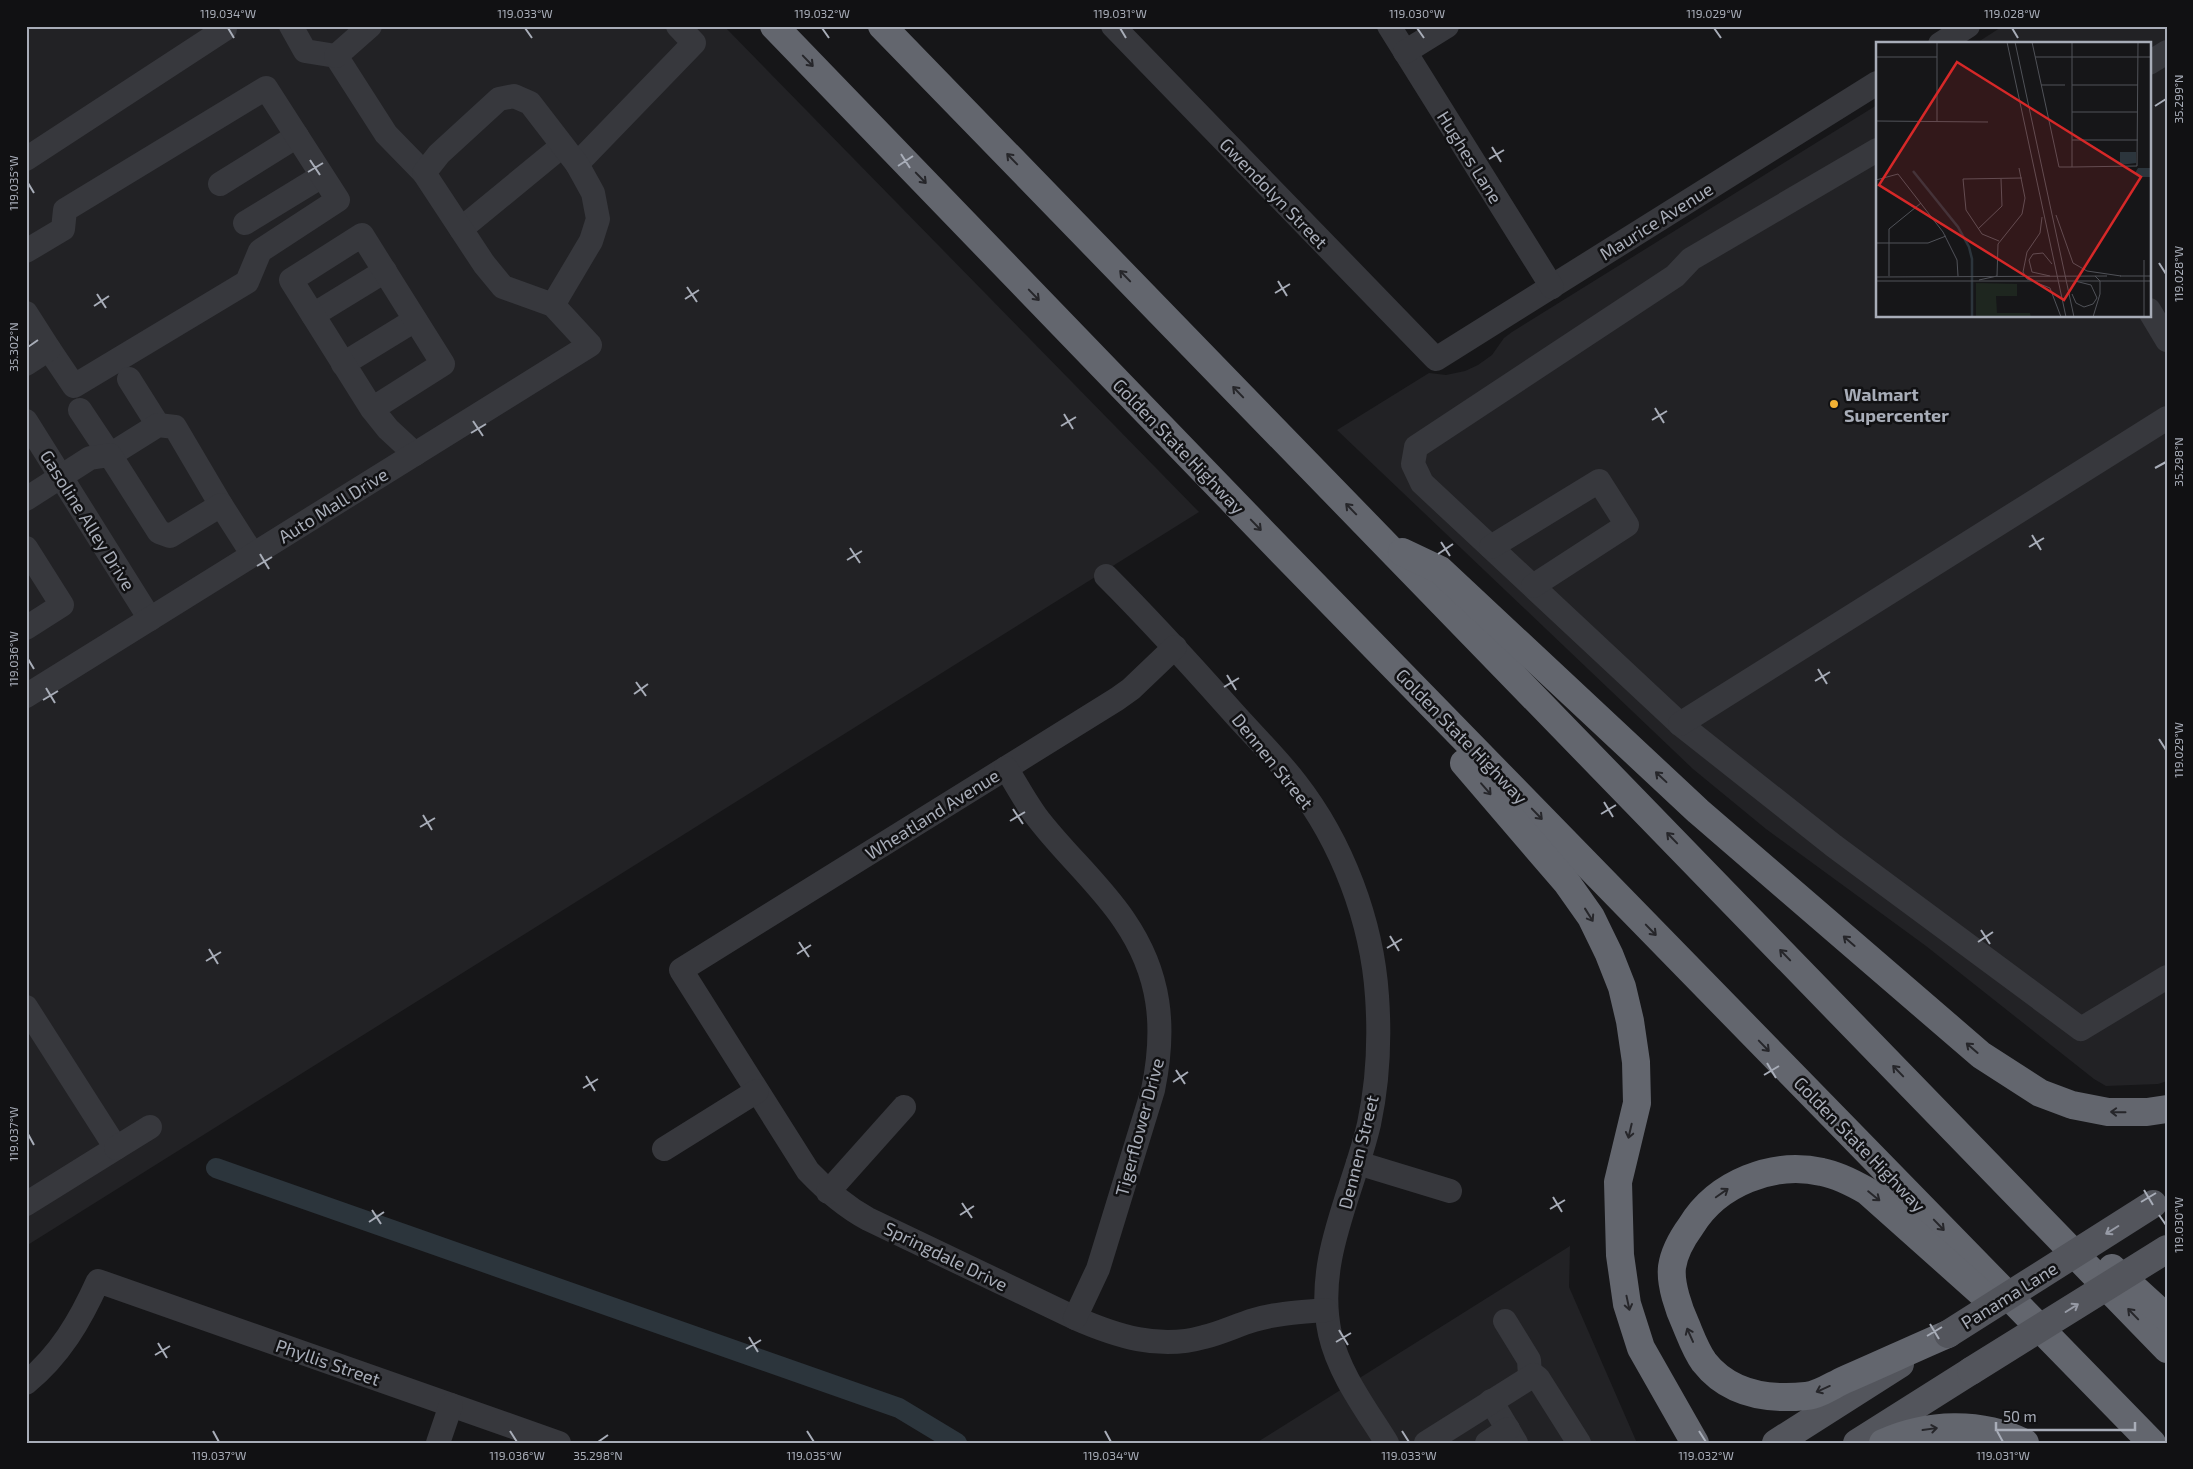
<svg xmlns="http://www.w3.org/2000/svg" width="2193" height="1469" font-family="'Exo 2',sans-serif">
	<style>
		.built { fill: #222225 }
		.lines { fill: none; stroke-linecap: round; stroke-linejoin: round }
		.canal { stroke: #2c353c; stroke-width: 20 }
		.minor { stroke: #37383d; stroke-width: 24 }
		.major { stroke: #53555c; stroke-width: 28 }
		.highway { stroke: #63666e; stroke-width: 28 }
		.major-bridge { stroke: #53555c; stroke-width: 28 }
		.oneway { stroke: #26262a }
		.oneway2 { stroke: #979ba6 }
		.ticks { fill: none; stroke: #a8adb8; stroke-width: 2 }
		.poi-dot { fill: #f2b134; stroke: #111113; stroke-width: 2 }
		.labels { text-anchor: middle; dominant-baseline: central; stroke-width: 5; stroke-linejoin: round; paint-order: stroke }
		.street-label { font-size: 18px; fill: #a8adb8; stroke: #111113 }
		.poi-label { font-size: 18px; font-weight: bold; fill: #a8adb8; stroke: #111113; text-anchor: start }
		.inset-river { fill: none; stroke: #2c353c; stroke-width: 2.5 }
		.inset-road { fill: none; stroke: #505258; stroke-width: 1 }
		.view { fill: #d62828; fill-opacity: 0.15; stroke: #d62828; stroke-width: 2.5 }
		.inset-edge { fill: none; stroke: #a8adb8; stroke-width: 2.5 }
		.neatline { fill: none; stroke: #a8adb8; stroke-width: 2 }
		.ticks-label { font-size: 12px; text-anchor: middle; fill: #a8adb8 }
	</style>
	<rect width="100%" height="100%" fill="#161618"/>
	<g class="built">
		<polygon points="26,26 724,26 1199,512 26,1246"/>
		<polygon points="2003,26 2167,26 2167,1081 2158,1084 2106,1086 2094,1079 1926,946 1766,829 1693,769 1337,430 1429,373 1446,375 1465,371 1478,365 1492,355 1504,338 1512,332 1877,105 1877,316 2149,316 2149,44 1975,44"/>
		<polygon points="1570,1246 1569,1287 1637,1443 1256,1443"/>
	</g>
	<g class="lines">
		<polyline class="canal" points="216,1168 899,1408 957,1443"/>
		<g class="minor">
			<polyline points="291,26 305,51 336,56 386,134 424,173"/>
			<polyline points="1113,26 1436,359 1877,83"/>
			<polyline points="1389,26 1552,287"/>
			<polyline points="1940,44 1968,26"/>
			<polyline points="1405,52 1447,26"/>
			<polyline points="336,56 370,26"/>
			<polyline points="2149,63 2167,52"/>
			<polyline points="1877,150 1691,259 1675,276 1416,447 1413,464 1422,483 1680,724 1834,846 2081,1029 2167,977"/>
			<polyline points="26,159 225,29 224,26"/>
			<polyline points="577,164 694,43 678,26"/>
			<polyline points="220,184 297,136"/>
			<polyline points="245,223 322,176"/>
			<polyline points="461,229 562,146"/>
			<polyline points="26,251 63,229 65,210 266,88 338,200 260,251 247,282 74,386 49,349"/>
			<polyline points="2149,310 2167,340"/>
			<polyline points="26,313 49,349 26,364"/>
			<polyline points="313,315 385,271"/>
			<polyline points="343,364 415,320"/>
			<polyline points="129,379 158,425"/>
			<polyline points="372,409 443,364 362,235 291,280 372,409 388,429 415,454"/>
			<polyline points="80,410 110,455 158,425 175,427 221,505"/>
			<polyline points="26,421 150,619"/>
			<polyline points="26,499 90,458 110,455 159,532 170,536 221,505 253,555"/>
			<polyline points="1491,547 1599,481 1627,525 1533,586"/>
			<polyline points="26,548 62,605 26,628"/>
			<path d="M1106,576C1149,619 1190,664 1230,709C1252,734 1276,757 1296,783C1342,842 1372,921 1377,996C1380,1039 1378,1082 1369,1124C1353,1193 1314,1261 1330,1334C1339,1374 1366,1409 1387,1443"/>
			<path d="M1175,647L1131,689L1117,699L681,970L808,1171C826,1190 844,1206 868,1219L1075,1318C1116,1336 1159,1350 1204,1337C1221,1333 1237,1325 1254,1320C1277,1313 1302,1312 1326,1310"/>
			<polyline points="26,696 590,345 553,305 503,287 484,264 424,173 439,154 499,99 514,96 530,103 577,164 593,193 598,219 591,241 553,305"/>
			<polyline points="1680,724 2167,418"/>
			<path d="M1006,768C1016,784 1025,801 1036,816C1063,852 1099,883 1124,920C1161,974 1166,1027 1153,1090L1098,1269L1075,1318"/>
			<polyline points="26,1007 116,1148 26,1204"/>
			<polyline points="116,1148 150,1127"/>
			<polyline points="664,1149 757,1091"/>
			<polyline points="1358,1163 1450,1191"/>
			<polyline points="828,1192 904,1107"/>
			<polyline points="1505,1321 1529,1360 1530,1376"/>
			<path d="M26,1383C60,1355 80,1321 98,1281L559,1443"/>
			<polyline points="1491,1401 1516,1443"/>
			<polyline points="438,1443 451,1405"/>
			<polyline points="1426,1443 1534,1375 1538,1378 1579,1443"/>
			<polyline points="1487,1443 1508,1429"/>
		</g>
		<g class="major">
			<polyline points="1776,1443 1900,1364"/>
			<polyline points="1857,1443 1971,1371"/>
		</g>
		<g class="highway">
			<polyline points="774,26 1283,553 2152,1443"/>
			<polyline points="882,26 2167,1349"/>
			<polyline points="1402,552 1440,570 1698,811 1981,1055 2040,1093 2072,1105 2108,1112 2147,1112 2167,1109"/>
			<polyline points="1464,763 1567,883 1591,917 1609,954 1622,987 1630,1021 1636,1062 1637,1103 1618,1182 1620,1255 1627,1304 1641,1348 1695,1443"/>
			<polyline points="2112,1268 2167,1318"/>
			<path d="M1948,1334C1913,1349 1879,1365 1844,1380C1833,1385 1819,1395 1806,1396C1768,1400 1729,1394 1704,1362C1696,1351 1691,1337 1686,1325C1679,1310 1670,1284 1672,1267C1674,1253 1683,1237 1691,1226C1717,1183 1773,1161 1822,1172C1838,1175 1853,1183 1867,1191L1987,1298"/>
			<path d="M1883,1443C1928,1423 1980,1421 2025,1443"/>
		</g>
		<g class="major-bridge">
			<polyline points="1948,1334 2153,1204"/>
			<polyline points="1971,1371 2167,1249"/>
		</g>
	</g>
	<defs><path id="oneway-shaft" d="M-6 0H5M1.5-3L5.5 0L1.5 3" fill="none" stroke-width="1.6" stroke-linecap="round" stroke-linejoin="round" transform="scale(1.25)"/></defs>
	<g class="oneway">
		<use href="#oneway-shaft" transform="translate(808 61) rotate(46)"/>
		<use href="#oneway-shaft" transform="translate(1012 159) rotate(-134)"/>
		<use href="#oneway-shaft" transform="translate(921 178) rotate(46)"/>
		<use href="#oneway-shaft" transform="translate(1125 276) rotate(-134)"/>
		<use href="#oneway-shaft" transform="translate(1034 295) rotate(46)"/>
		<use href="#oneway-shaft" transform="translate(1238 392) rotate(-134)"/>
		<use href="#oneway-shaft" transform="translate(1351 509) rotate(-134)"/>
		<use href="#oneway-shaft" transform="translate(1256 525) rotate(46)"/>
		<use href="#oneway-shaft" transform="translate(1661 777) rotate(-137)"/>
		<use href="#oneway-shaft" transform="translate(1486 789) rotate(49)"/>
		<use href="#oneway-shaft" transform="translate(1537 814) rotate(46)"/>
		<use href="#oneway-shaft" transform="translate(1672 838) rotate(-134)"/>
		<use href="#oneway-shaft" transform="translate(1589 915) rotate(58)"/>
		<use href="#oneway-shaft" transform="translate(1651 930) rotate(46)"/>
		<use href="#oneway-shaft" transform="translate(1849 941) rotate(-139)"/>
		<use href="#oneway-shaft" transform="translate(1785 955) rotate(-134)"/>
		<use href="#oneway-shaft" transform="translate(1764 1046) rotate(46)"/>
		<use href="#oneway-shaft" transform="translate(1972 1048) rotate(-139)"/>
		<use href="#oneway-shaft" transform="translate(1898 1071) rotate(-134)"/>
		<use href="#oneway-shaft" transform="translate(2118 1112) rotate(-179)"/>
		<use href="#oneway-shaft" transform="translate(1630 1131) rotate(103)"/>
		<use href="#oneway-shaft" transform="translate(1722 1193) rotate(-35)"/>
		<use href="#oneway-shaft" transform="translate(1874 1196) rotate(39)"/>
		<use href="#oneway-shaft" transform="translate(1939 1225) rotate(46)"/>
		<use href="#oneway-shaft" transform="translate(1628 1303) rotate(78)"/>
		<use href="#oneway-shaft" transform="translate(2133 1314) rotate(-134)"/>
		<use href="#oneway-shaft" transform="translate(1690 1335) rotate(-114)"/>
		<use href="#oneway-shaft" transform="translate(1823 1389) rotate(156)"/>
		<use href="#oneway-shaft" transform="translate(1930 1429) rotate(-8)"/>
	</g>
	<g class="oneway2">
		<use href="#oneway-shaft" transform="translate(2112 1230) rotate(148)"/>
		<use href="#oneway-shaft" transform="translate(2072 1308) rotate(-32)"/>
	</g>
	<path class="ticks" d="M228,28L234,38M525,28L532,38M822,28L829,38M1120,28L1126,38M1417,28L1424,38M1714,28L1721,38M2012,28L2018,38M2155,106L2166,99M1492,147L1501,162M901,154L910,168M1489,159L1504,150M310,160L320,175M898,166L913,156M308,172L323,163M28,183L34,193M2159,263L2166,274M1278,281L1287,296M687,287L697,302M1275,293L1290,284M97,294L106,308M685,299L699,290M94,306L109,296M28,347L38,340M1655,408L1664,423M1064,414L1073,429M1652,420L1667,411M473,421L483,436M1061,426L1076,417M471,433L486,424M2155,468L2166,462M2032,535L2041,550M1441,542L1450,556M2029,547L2044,538M850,548L860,563M260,554L269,569M1438,554L1453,544M847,560L862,551M257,566L272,557M28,659L34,669M1818,669L1827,684M1227,675L1236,690M1815,681L1830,672M636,682L646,696M1224,687L1239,678M46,688L55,703M634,694L648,684M43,700L58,691M2159,739L2166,750M1604,802L1613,817M1013,809L1023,824M1601,814L1616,805M423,815L432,830M1010,821L1025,812M420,827L435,818M1981,930L1990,944M1390,936L1399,951M799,942L809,957M1978,942L1993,932M1387,948L1402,939M209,949L218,964M797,954L811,945M206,961L221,952M1767,1063L1776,1078M1176,1070L1185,1084M1764,1075L1779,1066M586,1076L595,1091M1173,1082L1188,1072M583,1088L598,1079M28,1134L34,1145M2144,1190L2153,1205M1553,1197L1562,1212M2141,1202L2156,1193M962,1203L972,1218M1550,1209L1565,1200M372,1210L381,1224M960,1215L974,1206M2159,1215L2166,1225M369,1222L384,1212M1930,1324L1939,1339M1339,1330L1348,1345M1927,1336L1942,1327M749,1337L758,1352M1336,1342L1351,1333M158,1343L167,1358M746,1349L761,1340M155,1355L170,1346M213,1431L219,1442M510,1431L517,1442M807,1431L814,1442M1105,1431L1111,1442M1402,1431L1409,1442M1699,1431L1706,1442M1997,1431L2003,1442M598,1442L608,1435"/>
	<circle class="poi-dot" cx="1834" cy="404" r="5"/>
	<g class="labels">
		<g class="street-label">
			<text transform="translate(1470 157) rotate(58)">Hughes Lane</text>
			<text transform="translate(1274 193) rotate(46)">Gwendolyn Street</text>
			<text transform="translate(1656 221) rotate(-32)">Maurice Avenue</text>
			<text transform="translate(1179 446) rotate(46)">Golden State Highway</text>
			<text transform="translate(333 505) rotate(-32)">Auto Mall Drive</text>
			<text transform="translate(88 520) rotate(58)">Gasoline Alley Drive</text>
			<text transform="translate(1462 736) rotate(46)">Golden State Highway</text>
			<text transform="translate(1273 761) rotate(51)">Dennen Street</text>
			<text transform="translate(932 814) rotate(-32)">Wheatland Avenue</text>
			<text transform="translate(1139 1127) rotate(-75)">Tigerflower Drive</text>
			<text transform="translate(1860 1144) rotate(46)">Golden State Highway</text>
			<text transform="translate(1358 1152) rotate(-76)">Dennen Street</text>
			<text transform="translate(946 1256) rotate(26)">Springdale Drive</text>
			<text transform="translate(2009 1295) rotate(-32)">Panama Lane</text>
			<text transform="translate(328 1362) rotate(19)">Phyllis Street</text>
		</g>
		<g class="poi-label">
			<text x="1844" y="394">Walmart<tspan x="1844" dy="21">Supercenter</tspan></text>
		</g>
	</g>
	<g transform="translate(1876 42)">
		<rect width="275" height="275" fill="#161618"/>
		<path d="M100,241L141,242V254H120L121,271H154L155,275H100Z" fill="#1e261f"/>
		<path d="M244,110H260V121L244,123ZM262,126H275V135H263L259,131Z" fill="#2c353c"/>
		<path class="inset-river" d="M37,129L82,185L93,205L96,217V275"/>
		<path class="inset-road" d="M61,0V79M131,0L190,275M139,0L198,275M156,0L183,125H196L261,124L262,0M0,15H61M159,15H275M165,43H189M196,43H262M196,70H262M0,79L112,80M196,98H262M196,125V0M0,138L22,132L67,190L81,218L82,234M180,173L197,221L211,229L245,234M166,175L164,191L151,210L147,230L151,237L174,246L185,275M102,187L126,164L125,137M123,199L106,192L90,168L87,137L146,136M0,201H52L70,194M13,234V187L45,161M174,234L156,230L153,218L157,212L167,211L176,222M244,234H275M0,235L231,234M103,238L121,234L122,202L146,172L149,156L143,126M0,239H275M196,252L200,261L208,265L217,262L221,256L215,243L199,239M217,275L224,252V239L219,234M268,275V218"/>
		<path class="view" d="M81,20L265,135L188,258L3,143Z"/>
		<rect width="275" height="275" class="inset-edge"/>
	</g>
	<rect width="2193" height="1469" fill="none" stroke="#111113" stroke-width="55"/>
	<path d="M1996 1422v8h139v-8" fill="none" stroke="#a8adb8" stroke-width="2.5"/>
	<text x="2003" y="1422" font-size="15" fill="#a8adb8" stroke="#111113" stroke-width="4" paint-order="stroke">50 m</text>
	<rect x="28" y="28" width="2138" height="1414" class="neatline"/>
	<g class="ticks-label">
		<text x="228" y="18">119.034°W</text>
		<text x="525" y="18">119.033°W</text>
		<text x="822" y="18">119.032°W</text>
		<text x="1120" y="18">119.031°W</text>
		<text x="1417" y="18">119.030°W</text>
		<text x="1714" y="18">119.029°W</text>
		<text x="2012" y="18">119.028°W</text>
		<text transform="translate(2179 99) rotate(-90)" y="4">35.299°N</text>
		<text transform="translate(14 183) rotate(-90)" y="4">119.035°W</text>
		<text transform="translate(2179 274) rotate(-90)" y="4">119.028°W</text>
		<text transform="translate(14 347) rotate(-90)" y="4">35.302°N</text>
		<text transform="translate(2179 462) rotate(-90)" y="4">35.298°N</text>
		<text transform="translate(14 659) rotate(-90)" y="4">119.036°W</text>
		<text transform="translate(2179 750) rotate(-90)" y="4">119.029°W</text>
		<text transform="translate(14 1134) rotate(-90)" y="4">119.037°W</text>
		<text transform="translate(2179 1225) rotate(-90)" y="4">119.030°W</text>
		<text x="219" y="1460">119.037°W</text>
		<text x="517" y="1460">119.036°W</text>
		<text x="598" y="1460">35.298°N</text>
		<text x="814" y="1460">119.035°W</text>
		<text x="1111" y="1460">119.034°W</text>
		<text x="1409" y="1460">119.033°W</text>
		<text x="1706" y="1460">119.032°W</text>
		<text x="2003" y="1460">119.031°W</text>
	</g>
</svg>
